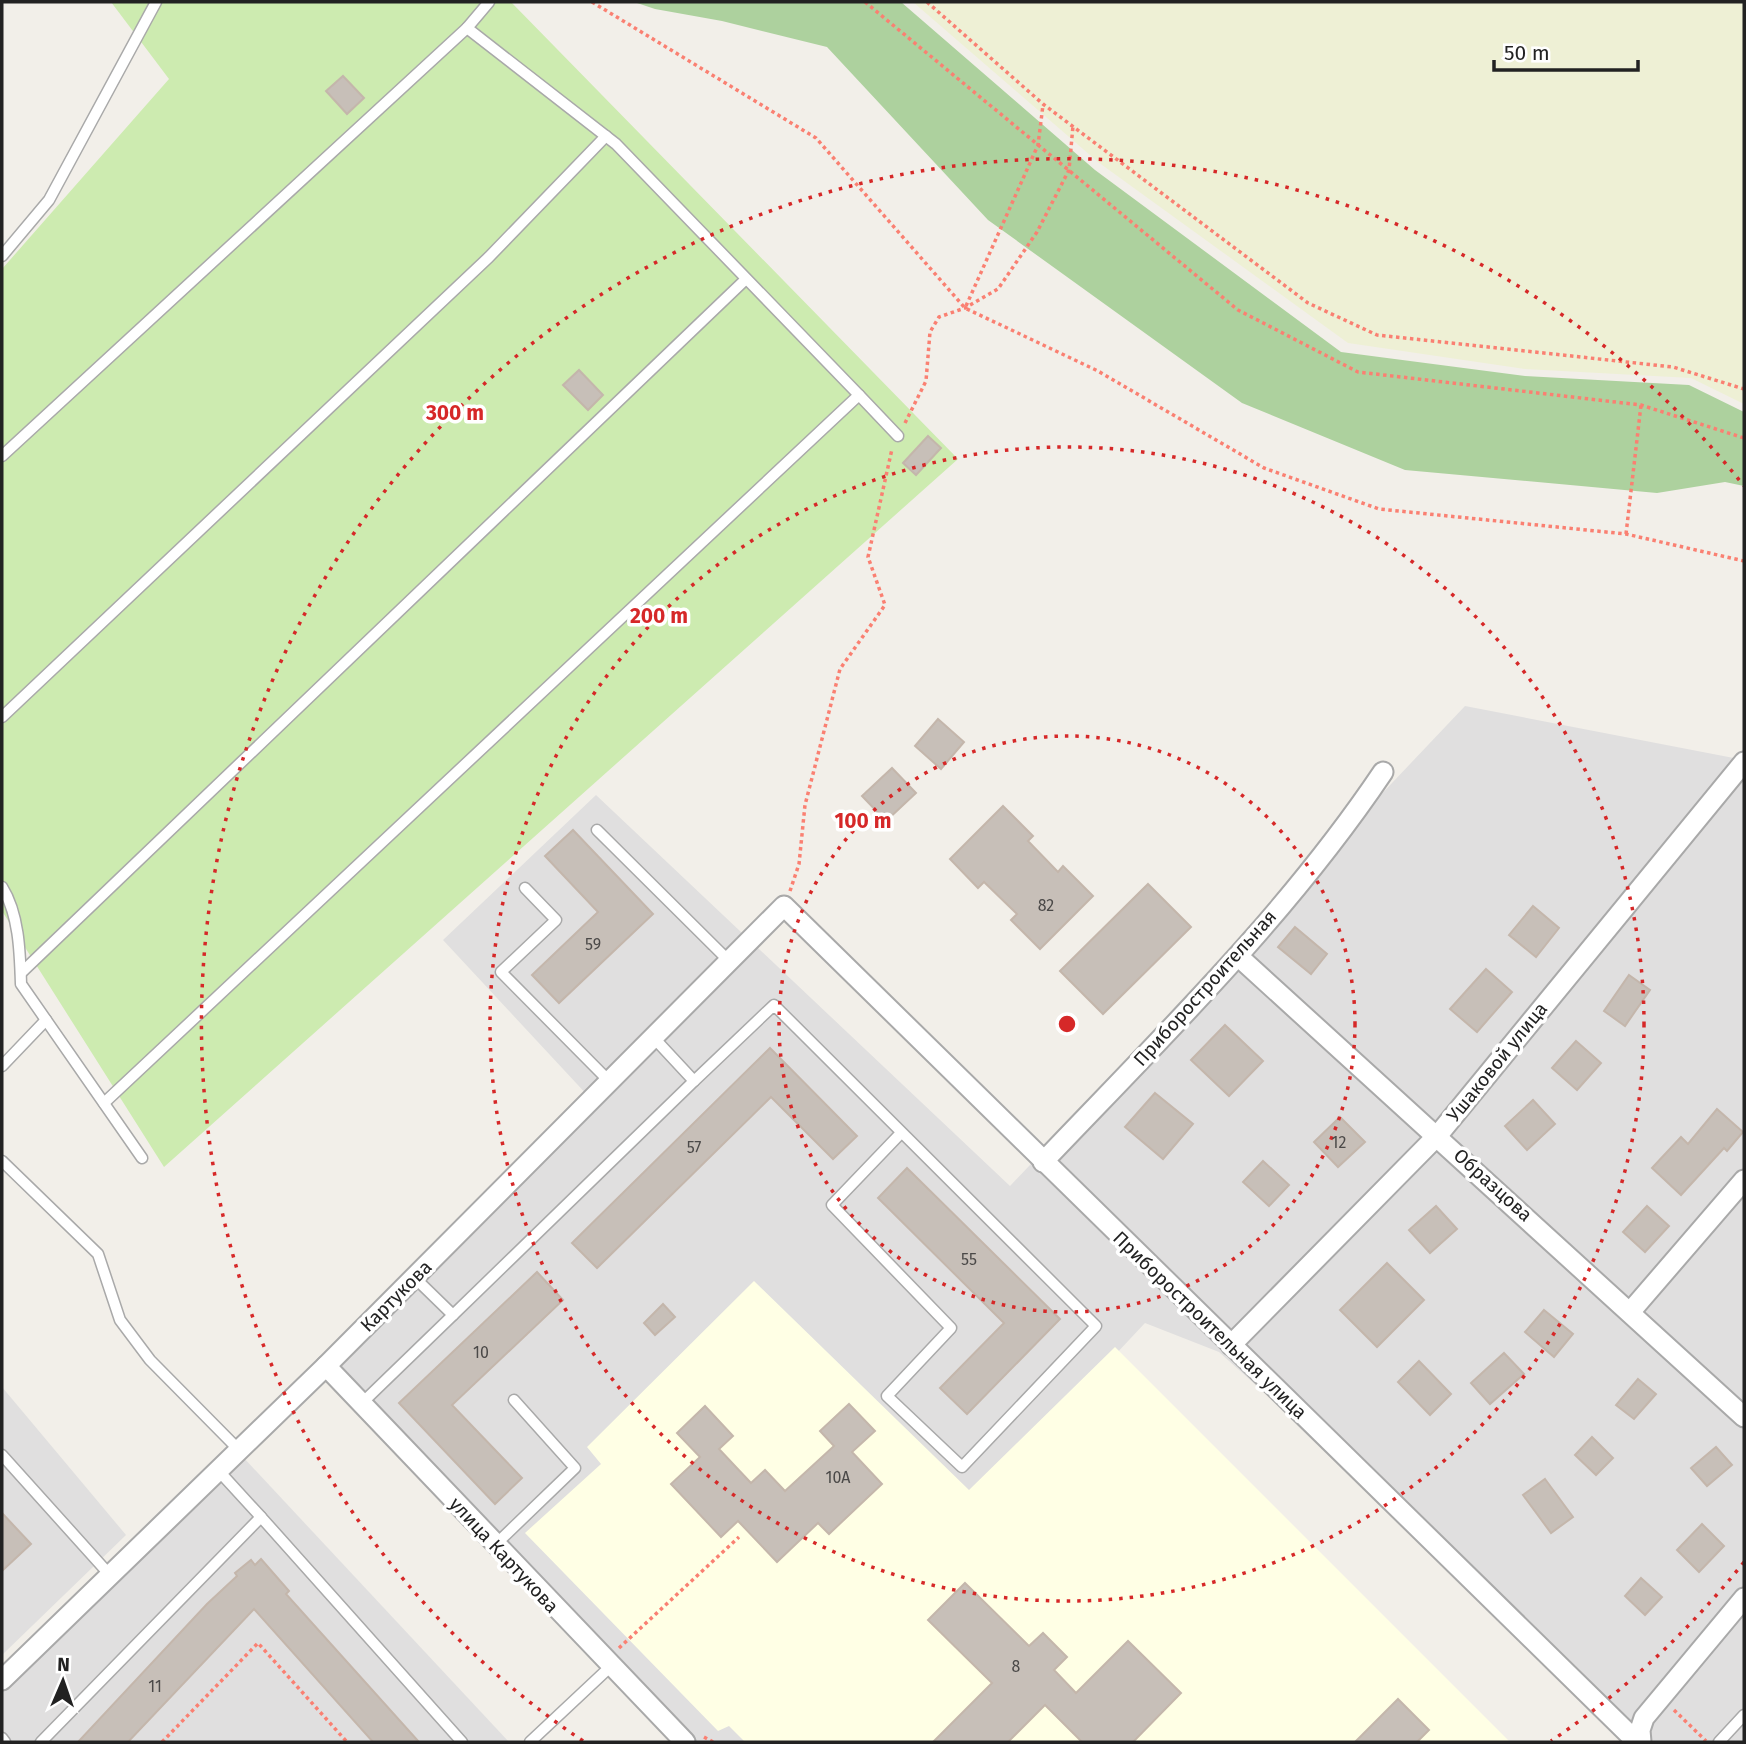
<svg xmlns="http://www.w3.org/2000/svg" width="1746" height="1744" font-family="'Fira Sans',sans-serif">
	<style>
		.residential { fill: #e0dfdf }
		.education { fill: #ffffe5 }
		.farmland { fill: #eef0d5 }
		.grass { fill: #cdebb0 }
		.forest { fill: #add19e }
		.building { fill: #c7bfb8; stroke: #c4b6ab; stroke-width: 2 }
		.lines { fill: none; stroke-linecap: round; stroke-linejoin: round }
		.lane-casing { stroke: #a9a9a9; stroke-width: 13 }
		.street-casing { stroke: #a9a9a9; stroke-width: 23 }
		.path { stroke: #fa8072; stroke-width: 3.5; stroke-dasharray: 3.5 3.5; stroke-linecap: butt }
		.lane { stroke: #fff; stroke-width: 10 }
		.street { stroke: #fff; stroke-width: 19 }
		.ring { fill: none; stroke: #d62828; stroke-width: 3.5; stroke-dasharray: 3.5 7 }
		.labels { text-anchor: middle; dominant-baseline: central; stroke-width: 7; stroke-linejoin: round; paint-order: stroke }
		.number-label { font-size: 16px; fill: #4b4948 }
		.street-label { font-size: 19px; fill: #222; stroke: #fff }
		.centre { fill: #d62828; stroke: #fff; stroke-width: 3.5 }
		.ring-label { font-size: 21px; text-anchor: middle; font-weight: bold; fill: #d62828; stroke: #fff; stroke-width: 7; stroke-linejoin: round; paint-order: stroke }
	</style>
	<rect width="100%" height="100%" fill="#f2efe9"/>
	<g class="residential">
		<polygon points="1465,706 1744,760 1744,1742 1654,1742 1219,1352 1145,1323 752,1742 689,1742 321,1362 590,1098 443,940 596,795 1010,1186"/>
		<polygon points="2,1387 126,1535 2,1655"/>
		<polygon points="243,1457 509,1742 2,1742 2,1690"/>
	</g>
	<polygon class="education" points="754,1281 969,1490 1115,1347 1510,1742 745,1742 729,1726 718,1731 525,1533 601,1464 587,1447"/>
	<polygon class="farmland" points="913,2 1744,2 1744,404 1691,378 1525,369 1348,343 1098,162"/>
	<polygon class="grass" points="111,2 511,2 958,459 164,1167 2,911 2,269 169,79"/>
	<polygon class="forest" points="634,2 901,2 1095,170 1341,352 1525,376 1689,385 1744,412 1744,486 1725,482 1657,493 1405,470 1242,403 988,220 827,47 722,21 655,9"/>
	<g class="building">
		<polygon points="343,76 364,98 347,114 326,91"/>
		<polygon points="579,370 603,395 588,410 563,385"/>
		<polygon points="928,436 941,448 916,475 903,463"/>
		<polygon points="938,719 964,742 941,769 915,746"/>
		<polygon points="892,768 916,793 886,821 862,796"/>
		<polygon points="1003,806 1033,836 1028,841 1058,872 1063,866 1093,896 1040,949 1011,920 1017,914 984,882 978,888 950,859"/>
		<polygon points="573,830 653,914 559,1003 532,975 598,912 545,856"/>
		<polygon points="1148,884 1191,927 1103,1014 1060,971"/>
		<polygon points="1533,906 1559,928 1536,957 1509,935"/>
		<polygon points="1295,927 1327,954 1311,974 1278,947"/>
		<polygon points="1486,969 1512,992 1477,1032 1450,1009"/>
		<polygon points="1629,975 1650,990 1625,1026 1604,1011"/>
		<polygon points="1225,1025 1263,1061 1229,1096 1191,1060"/>
		<polygon points="1576,1041 1601,1063 1577,1090 1552,1068"/>
		<polygon points="770,1048 857,1136 833,1159 771,1097 597,1268 572,1243"/>
		<polygon points="1155,1093 1193,1124 1163,1159 1125,1127"/>
		<polygon points="1533,1100 1555,1124 1527,1150 1505,1126"/>
		<polygon points="1717,1109 1743,1132 1727,1151 1724,1148 1681,1195 1652,1168 1681,1137 1688,1144"/>
		<polygon points="1340,1117 1365,1142 1338,1167 1314,1142"/>
		<polygon points="1263,1161 1289,1185 1269,1206 1243,1182"/>
		<polygon points="907,1168 1060,1319 967,1414 940,1388 1004,1323 878,1198"/>
		<polygon points="1436,1206 1457,1229 1430,1253 1409,1230"/>
		<polygon points="1647,1206 1669,1226 1645,1252 1623,1232"/>
		<polygon points="1387,1263 1424,1300 1377,1347 1340,1310"/>
		<polygon points="537,1272 563,1300 452,1405 522,1478 495,1504 399,1403"/>
		<polygon points="663,1304 675,1317 655,1335 644,1323"/>
		<polygon points="1544,1310 1573,1334 1554,1357 1525,1332"/>
		<polygon points="1504,1353 1524,1374 1490,1404 1471,1383"/>
		<polygon points="1419,1361 1451,1394 1430,1415 1398,1382"/>
		<polygon points="1638,1379 1656,1394 1634,1419 1616,1405"/>
		<polygon points="849,1404 875,1431 852,1452 882,1484 829,1534 818,1523 777,1562 738,1521 721,1537 671,1484 700,1457 677,1433 705,1406 733,1436 719,1449 751,1483 765,1470 785,1491 834,1446 820,1431"/>
		<polygon points="1592,1437 1613,1458 1596,1475 1575,1455"/>
		<polygon points="1716,1447 1732,1465 1707,1486 1691,1468"/>
		<polygon points="1545,1479 1573,1517 1551,1533 1523,1495"/>
		<polygon points="2,1513 31,1544 2,1571"/>
		<polygon points="1702,1524 1724,1546 1699,1572 1677,1550"/>
		<polygon points="261,1559 289,1591 286,1594 419,1742 373,1742 254,1609 128,1742 78,1742 207,1604 237,1576 235,1573 251,1560 255,1565"/>
		<polygon points="1641,1578 1662,1597 1645,1615 1625,1596"/>
		<polygon points="965,1583 1029,1646 1043,1633 1067,1657 1054,1670 1076,1693 1128,1641 1181,1693 1133,1742 1082,1742 1045,1705 1008,1742 933,1742 992,1683 928,1620"/>
		<polygon points="1398,1699 1429,1730 1417,1742 1355,1742"/>
	</g>
	<g class="lines">
		<g class="lane-casing">
			<g id="lane">
				<polyline points="489,2 467,28 616,144 859,395"/>
				<polyline points="2,256 49,200 156,2"/>
				<polyline points="2,456 467,28"/>
				<polyline points="2,717 489,257 606,136"/>
				<polyline points="597,830 729,961"/>
				<path d="M2,887C19,914 20,952 21,984L142,1158"/>
				<polyline points="525,888 556,920 501,972 610,1082"/>
				<polyline points="21,973 746,279"/>
				<polyline points="654,1038 694,1081 774,1005 1096,1326 962,1467 887,1396 951,1328 832,1205 901,1133"/>
				<polyline points="2,1066 46,1020"/>
				<polyline points="104,1103 859,395 898,436"/>
				<polyline points="2,1161 98,1254 120,1320 150,1360 238,1449"/>
				<polyline points="415,1278 453,1315 694,1081"/>
				<polyline points="361,1404 453,1315"/>
				<polyline points="2,1455 109,1574"/>
				<polyline points="261,1517 462,1742"/>
				<polyline points="495,1545 575,1468 514,1400"/>
				<polyline points="2,1738 5,1742"/>
				<polyline points="41,1742 261,1517 217,1469"/>
				<polyline points="530,1742 610,1667"/>
				<polyline points="1719,1742 1744,1715"/>
			</g>
		</g>
		<g class="street-casing">
			<g id="street">
				<polyline points="1239,957 1744,1417"/>
				<path d="M1043,1162C1162,1037 1287,915 1383,772"/>
				<polyline points="1631,1311 1744,1180"/>
				<polyline points="1231,1345 1438,1135 1744,762"/>
				<polyline points="326,1366 685,1742"/>
				<polyline points="2,1680 326,1366 784,906 1637,1742"/>
				<polyline points="1641,1742 1640,1730 1644,1718 1744,1598"/>
			</g>
		</g>
		<g class="path">
			<polyline points="592,2 816,138 965,308 1098,371 1264,468 1379,509 1626,534 1744,561"/>
			<polyline points="865,2 1238,310 1358,372 1641,405 1744,438"/>
			<polyline points="927,2 1043,104 1308,303 1377,335 1673,367 1744,389"/>
			<polyline points="966,306 1038,145 1043,105"/>
			<polyline points="905,423 926,381 930,332 939,317 965,308 998,289 1037,232 1069,170 1073,126"/>
			<polyline points="1626,534 1641,405"/>
			<polyline points="790,891 799,864 805,805 840,669 885,605 868,557 892,449"/>
			<polyline points="619,1648 739,1537"/>
			<polyline points="1674,1710 1706,1741"/>
			<polyline points="704,1737 713,1742"/>
			<polyline points="162,1742 258,1643 347,1742"/>
		</g>
		<use href="#lane" class="lane"/>
		<use href="#street" class="street"/>
	</g>
	<g class="ring">
		<circle cx="1067" cy="1024" r="288"/>
		<circle cx="1067" cy="1024" r="577"/>
		<path d="M1744 1562A865 865 0 0 1 1551 1741M583 1741A865 865 0 1 1 1744 486"/>
	</g>
	<g class="labels">
		<g class="number-label">
			<text x="1046" y="905">82</text>
			<text x="593" y="944">59</text>
			<text x="1339" y="1142">12</text>
			<text x="694" y="1147">57</text>
			<text x="969" y="1259">55</text>
			<text x="481" y="1352">10</text>
			<text x="838" y="1477">10А</text>
			<text x="1016" y="1666">8</text>
			<text x="155" y="1686">11</text>
		</g>
		<g class="street-label">
			<text transform="translate(1205 988) rotate(-48)">Приборостроительная</text>
			<text transform="translate(1497 1062) rotate(-51)">Ушаковой улица</text>
			<text transform="translate(1493 1185) rotate(42)">Образцова</text>
			<text transform="translate(396 1296) rotate(-45)">Картукова</text>
			<text transform="translate(1210 1325) rotate(44)">Приборостроительная улица</text>
			<text transform="translate(504 1555) rotate(47)">улица Картукова</text>
		</g>
	</g>
	<circle cx="1067" cy="1024" r="10" class="centre"/>
	<g class="ring-label">
		<text x="455" y="420">300 m</text>
		<text x="659" y="623">200 m</text>
		<text x="863" y="828">100 m</text>
	</g>
	<rect width="1746" height="1744" fill="none" stroke="#222222" stroke-width="7"/>
	<g transform="translate(63 1681) rotate(2)" stroke="#ffffff" stroke-width="5" paint-order="stroke">
	<path d="M0-5L12 26L0 18L-12 26Z" fill="#222222"/>
	<text y="-10" font-size="19" font-weight="bold" text-anchor="middle" fill="#222222">N</text>
	</g>
	<path d="M1494 60v10h144v-10" fill="none" stroke="#222222" stroke-width="3.5"/>
	<text x="1504" y="60" font-size="21" fill="#222222" stroke="#ffffff" stroke-width="5" paint-order="stroke">50 m</text>
</svg>
